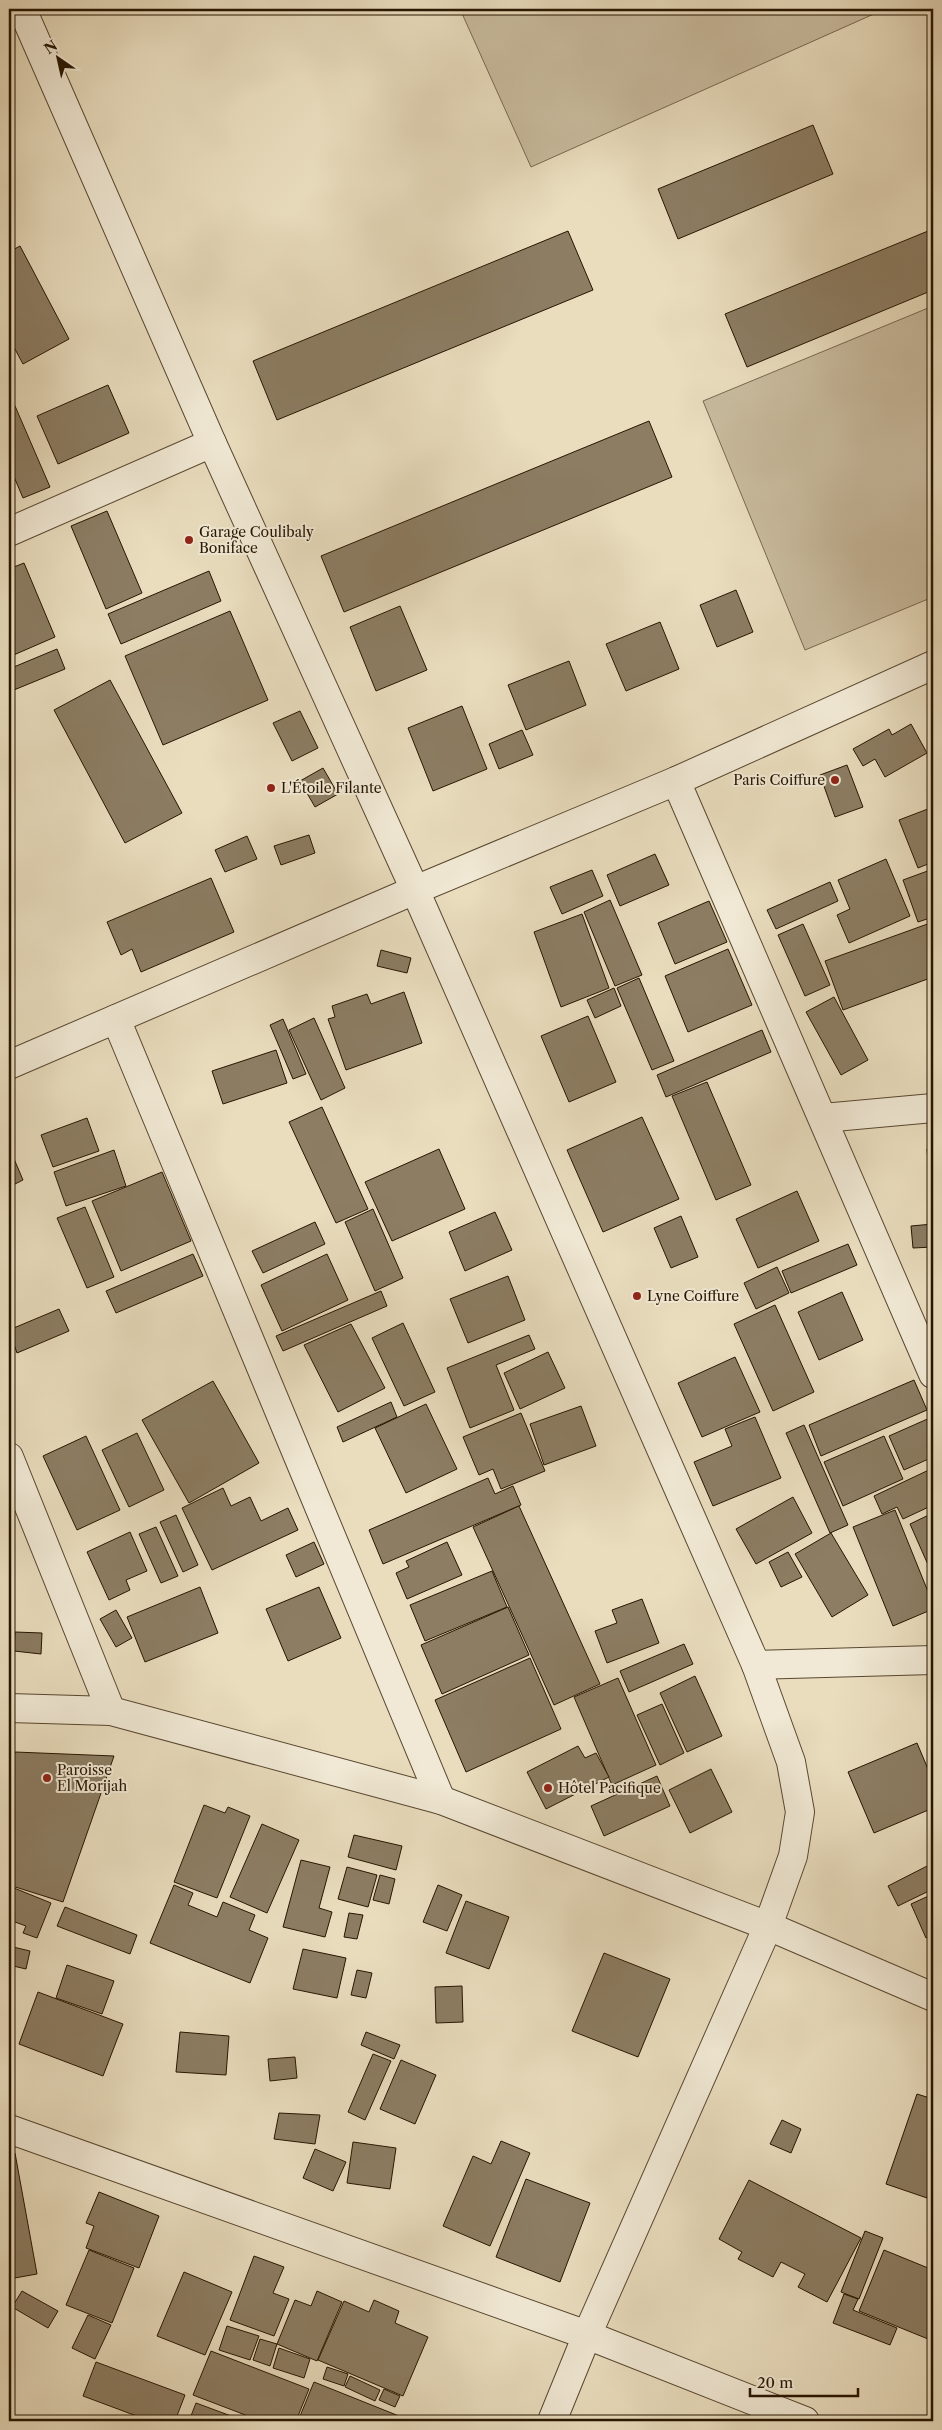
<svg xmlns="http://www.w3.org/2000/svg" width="942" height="2430" font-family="'Libre Caslon Text',serif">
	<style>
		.green { fill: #c8bb9e; stroke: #786850 }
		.building { fill: #8c7d63; stroke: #271501 }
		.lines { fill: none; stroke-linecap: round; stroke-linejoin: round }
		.minor-casing { stroke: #584730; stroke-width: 30 }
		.minor { stroke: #f1e9d5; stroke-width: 28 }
		.poi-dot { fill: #8f2418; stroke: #f1e9d5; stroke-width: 2 }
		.labels { text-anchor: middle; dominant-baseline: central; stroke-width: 4; stroke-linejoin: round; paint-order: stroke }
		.poi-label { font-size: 14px; fill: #271501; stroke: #f1e9d5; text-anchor: start }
	</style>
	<rect width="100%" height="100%" fill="#e9ddbe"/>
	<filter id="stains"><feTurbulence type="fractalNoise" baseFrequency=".004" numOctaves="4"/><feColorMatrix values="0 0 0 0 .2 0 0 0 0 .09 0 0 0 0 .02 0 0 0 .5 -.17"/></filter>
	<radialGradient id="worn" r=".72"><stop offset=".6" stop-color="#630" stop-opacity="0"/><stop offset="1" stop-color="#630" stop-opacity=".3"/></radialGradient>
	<g class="green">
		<polygon points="460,9 885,9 531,167"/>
		<polygon points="933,306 933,597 805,650 703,401"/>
	</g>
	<g class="building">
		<polygon points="813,125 833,174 678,239 658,189"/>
		<polygon points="933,229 933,290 747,367 725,314"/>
		<polygon points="568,231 593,290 277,420 253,361"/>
		<polygon points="20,246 69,339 23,364 9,338 9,252"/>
		<polygon points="108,385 129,433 58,464 37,416"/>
		<polygon points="12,399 50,487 23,498 9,465 9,400"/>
		<polygon points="649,421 672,477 344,612 321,556"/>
		<polygon points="107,511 142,593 106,609 71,526"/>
		<polygon points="24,563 55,637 9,657 9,569"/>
		<polygon points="209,571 221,601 121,644 108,614"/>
		<polygon points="736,590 753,632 717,647 700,605"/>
		<polygon points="400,606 427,670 376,691 350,627"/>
		<polygon points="230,611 268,700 163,745 125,656"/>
		<polygon points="660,622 679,669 626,691 606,644"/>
		<polygon points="57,649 65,669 9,692 9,669"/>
		<polygon points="569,661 586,705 526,730 508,685"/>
		<polygon points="110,680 182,813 125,843 54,710"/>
		<polygon points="462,706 487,769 433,791 408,728"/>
		<polygon points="300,711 318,748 292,761 273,723"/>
		<polygon points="911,724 927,753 885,777 875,759 863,766 853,749 889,729 892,735"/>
		<polygon points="522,730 533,755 499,769 489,744"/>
		<polygon points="847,765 863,807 835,817 820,775"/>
		<polygon points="323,768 338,794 315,807 300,781"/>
		<polygon points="933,807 933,862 918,868 899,820"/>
		<polygon points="309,835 315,853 281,865 274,846"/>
		<polygon points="247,836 257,859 225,872 215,850"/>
		<polygon points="655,854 669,885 620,906 607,875"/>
		<polygon points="886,859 910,916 849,943 837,915 850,909 838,880"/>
		<polygon points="933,869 933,917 918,922 903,880"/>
		<polygon points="592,870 603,896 562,914 550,887"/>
		<polygon points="211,878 234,932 141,972 132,949 121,955 107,922"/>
		<polygon points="830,882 838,901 776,929 767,910"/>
		<polygon points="610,900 642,975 615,986 584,912"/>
		<polygon points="709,901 727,942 675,964 658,923"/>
		<polygon points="582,914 609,988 561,1007 534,932"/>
		<polygon points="933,922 933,977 843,1010 825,961"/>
		<polygon points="803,924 830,985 805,996 778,935"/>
		<polygon points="728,949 752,1005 688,1032 665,976"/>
		<polygon points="381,950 411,958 407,973 377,966"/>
		<polygon points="639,978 674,1061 652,1070 617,988"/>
		<polygon points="614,988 621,1006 595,1018 587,1000"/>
		<polygon points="404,992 422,1043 346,1070 328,1019 335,1017 332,1006 367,994 371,1004"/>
		<polygon points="834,997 868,1060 841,1075 806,1012"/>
		<polygon points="588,1016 616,1082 569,1102 541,1036"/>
		<polygon points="314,1018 345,1088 321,1100 289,1030"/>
		<polygon points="283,1019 306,1074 293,1079 270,1025"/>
		<polygon points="762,1030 771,1052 666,1097 657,1075"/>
		<polygon points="276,1050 287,1083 223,1104 212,1071"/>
		<polygon points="707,1082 751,1185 716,1200 672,1096"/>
		<polygon points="322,1107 368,1209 336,1223 289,1122"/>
		<polygon points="642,1117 679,1199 603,1232 567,1150"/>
		<polygon points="87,1118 99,1151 53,1167 41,1135"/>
		<polygon points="9,1147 23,1180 9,1187"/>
		<polygon points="439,1149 465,1209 392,1241 365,1182"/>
		<polygon points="927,1149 933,1149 933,1199 931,1199"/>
		<polygon points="114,1150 126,1186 66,1206 54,1172"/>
		<polygon points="162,1172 191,1241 121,1271 92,1201"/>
		<polygon points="797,1191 819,1241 758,1268 736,1219"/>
		<polygon points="85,1207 114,1277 87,1288 57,1218"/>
		<polygon points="373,1209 403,1278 375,1291 345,1222"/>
		<polygon points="495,1212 512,1250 465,1271 449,1232"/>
		<polygon points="681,1216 698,1257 671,1268 654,1228"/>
		<polygon points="315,1222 325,1244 263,1273 252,1251"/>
		<polygon points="933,1224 933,1247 913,1248 911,1226"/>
		<polygon points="848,1244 857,1265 791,1293 782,1271"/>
		<polygon points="933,1253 933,1311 931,1311 928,1254"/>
		<polygon points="193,1254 203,1276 116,1313 106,1291"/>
		<polygon points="327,1254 348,1300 282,1331 261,1285"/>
		<polygon points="777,1267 789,1293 756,1309 744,1283"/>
		<polygon points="508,1276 525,1320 468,1343 450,1299"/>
		<polygon points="381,1291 387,1306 283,1351 276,1336"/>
		<polygon points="842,1292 863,1340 819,1360 798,1312"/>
		<polygon points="775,1305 814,1392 773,1411 734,1324"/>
		<polygon points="59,1309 69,1331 17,1353 9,1330"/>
		<polygon points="403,1323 435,1392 404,1406 372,1338"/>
		<polygon points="351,1324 385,1388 338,1412 304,1345"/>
		<polygon points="529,1335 535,1349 496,1365 514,1410 470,1428 447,1368"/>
		<polygon points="548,1352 565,1388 520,1409 504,1373"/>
		<polygon points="735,1357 760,1412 702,1437 678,1383"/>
		<polygon points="914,1380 927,1410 821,1456 809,1425"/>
		<polygon points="213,1381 259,1463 189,1503 142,1420"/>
		<polygon points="391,1402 397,1417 343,1442 337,1427"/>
		<polygon points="426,1404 457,1469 406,1493 375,1428"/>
		<polygon points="581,1406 596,1446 544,1465 530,1424"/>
		<polygon points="521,1413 545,1471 501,1489 493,1469 479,1475 463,1437"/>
		<polygon points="755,1417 781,1478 713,1506 694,1462 732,1446 725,1429"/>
		<polygon points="932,1417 933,1457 904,1470 889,1436"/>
		<polygon points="804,1425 848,1525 830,1533 786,1433"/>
		<polygon points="137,1433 164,1490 129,1507 102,1450"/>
		<polygon points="86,1436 120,1510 77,1530 43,1456"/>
		<polygon points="884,1436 903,1479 843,1506 824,1462"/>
		<polygon points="933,1468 933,1505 903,1519 897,1507 882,1514 874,1496"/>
		<polygon points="488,1478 495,1494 513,1486 521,1505 383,1564 369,1530"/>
		<polygon points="223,1488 231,1506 250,1497 261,1521 288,1508 298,1530 212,1570 182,1508"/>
		<polygon points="793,1497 812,1533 756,1564 736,1529"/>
		<polygon points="519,1506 600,1684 554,1705 473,1527"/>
		<polygon points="895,1510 933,1604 933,1609 893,1626 853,1527"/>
		<polygon points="933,1513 933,1576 910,1524"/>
		<polygon points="176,1515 198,1565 183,1572 160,1522"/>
		<polygon points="156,1527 178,1576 161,1583 139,1534"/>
		<polygon points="130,1532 147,1571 126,1580 130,1590 109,1600 87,1552"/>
		<polygon points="831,1533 868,1595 832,1617 795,1554"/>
		<polygon points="314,1542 324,1564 296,1577 286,1555"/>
		<polygon points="447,1542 462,1575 407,1599 396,1573 409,1567 406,1561"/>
		<polygon points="788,1552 802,1577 781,1587 769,1562"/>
		<polygon points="492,1571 507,1607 425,1641 410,1605"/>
		<polygon points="200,1587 218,1633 145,1662 127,1617"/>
		<polygon points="319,1587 341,1638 288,1661 266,1609"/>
		<polygon points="642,1599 659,1643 607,1663 595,1631 617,1623 612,1610"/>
		<polygon points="508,1607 529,1655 442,1694 421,1645"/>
		<polygon points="116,1610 132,1638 116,1647 100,1619"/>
		<polygon points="15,1632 42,1633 41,1654 14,1651"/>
		<polygon points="684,1644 693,1664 629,1692 620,1671"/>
		<polygon points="530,1658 561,1729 466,1772 435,1700"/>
		<polygon points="695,1676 722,1736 687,1752 660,1693"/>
		<polygon points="618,1678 656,1765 612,1785 574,1697"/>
		<polygon points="662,1704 684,1753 660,1765 637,1715"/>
		<polygon points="917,1743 933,1781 933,1808 874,1833 848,1772"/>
		<polygon points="578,1746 585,1758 596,1753 609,1777 546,1809 527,1772"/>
		<polygon points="15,1752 114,1756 63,1902 9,1885 9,1779"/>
		<polygon points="711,1769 732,1812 690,1833 669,1790"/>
		<polygon points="657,1776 670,1806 604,1836 591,1806"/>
		<polygon points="204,1805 225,1813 228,1807 250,1816 217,1898 174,1882"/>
		<polygon points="262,1824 299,1840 267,1913 230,1897"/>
		<polygon points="354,1835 402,1846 396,1870 348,1857"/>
		<polygon points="301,1860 330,1867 319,1908 332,1912 325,1937 283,1927"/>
		<polygon points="933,1863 933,1889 898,1906 888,1886"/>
		<polygon points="347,1867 377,1875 368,1907 338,1899"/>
		<polygon points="380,1875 395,1879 389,1904 373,1900"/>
		<polygon points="174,1885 193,1893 188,1905 217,1917 223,1902 255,1915 249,1930 268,1938 250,1983 150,1943"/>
		<polygon points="438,1885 462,1895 447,1931 423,1922"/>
		<polygon points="9,1886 51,1903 37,1938 23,1933 26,1926 15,1922 12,1928 9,1927"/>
		<polygon points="933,1894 933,1935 926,1938 911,1904"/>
		<polygon points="466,1901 509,1917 489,1969 446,1953"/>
		<polygon points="65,1907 137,1935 130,1954 57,1926"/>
		<polygon points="349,1913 363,1915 357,1939 344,1937"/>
		<polygon points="9,1946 30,1951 26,1969 9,1965"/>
		<polygon points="303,1949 346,1958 337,1998 293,1989"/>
		<polygon points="604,1953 670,1979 638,2057 572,2031"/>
		<polygon points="67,1965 114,1981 102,2014 56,1998"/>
		<polygon points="357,1970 372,1973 366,1998 351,1995"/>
		<polygon points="462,1986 463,2022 436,2023 435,1987"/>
		<polygon points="38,1992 123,2024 103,2076 19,2044"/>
		<polygon points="180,2032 229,2036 226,2075 176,2072"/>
		<polygon points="366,2032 400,2045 394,2059 361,2045"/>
		<polygon points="373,2054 391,2061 365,2120 348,2112"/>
		<polygon points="295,2057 297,2078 270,2081 268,2059"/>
		<polygon points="401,2060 436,2075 415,2124 380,2109"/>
		<polygon points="917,2094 933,2099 933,2200 886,2184"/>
		<polygon points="279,2113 320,2115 315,2144 274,2139"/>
		<polygon points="782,2120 801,2129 791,2153 770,2144"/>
		<polygon points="501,2141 530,2153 490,2246 443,2226 473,2156 491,2164"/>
		<polygon points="353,2142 396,2148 390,2189 347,2183"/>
		<polygon points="315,2149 346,2162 333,2191 303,2178"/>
		<polygon points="15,2153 37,2274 9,2279 9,2154"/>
		<polygon points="526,2179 590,2203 560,2282 496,2257"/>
		<polygon points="749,2180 861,2238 827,2302 798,2287 805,2274 781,2262 773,2277 738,2259 742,2252 719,2239"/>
		<polygon points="99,2192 159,2216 139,2268 86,2248 94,2226 86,2223"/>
		<polygon points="865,2231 883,2238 859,2299 841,2292"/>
		<polygon points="89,2250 134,2268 112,2323 66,2305"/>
		<polygon points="884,2250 933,2270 933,2341 859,2311"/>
		<polygon points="254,2256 284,2267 273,2293 289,2299 274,2336 230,2320"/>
		<polygon points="184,2272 232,2292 205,2355 157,2336"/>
		<polygon points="22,2291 58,2311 48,2328 12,2307"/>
		<polygon points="317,2291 342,2302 317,2361 277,2344 295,2300 311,2306"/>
		<polygon points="844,2294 858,2299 853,2310 897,2328 890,2345 833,2323"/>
		<polygon points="374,2300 399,2311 395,2323 428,2337 403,2396 318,2360 344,2301 369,2312"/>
		<polygon points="88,2315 111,2325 95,2359 72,2348"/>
		<polygon points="227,2326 259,2336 250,2360 219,2350"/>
		<polygon points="260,2339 277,2344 270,2366 253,2360"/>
		<polygon points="279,2348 310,2359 304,2378 273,2368"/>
		<polygon points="211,2351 309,2389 296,2421 261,2421 193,2395"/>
		<polygon points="96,2362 185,2395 175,2421 150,2421 83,2396"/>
		<polygon points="327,2367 348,2374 344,2386 323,2379"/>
		<polygon points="350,2376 380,2390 375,2401 345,2387"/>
		<polygon points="314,2382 404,2418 402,2421 298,2421"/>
		<polygon points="384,2389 400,2396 395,2407 379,2400"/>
		<polygon points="196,2403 242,2420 241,2421 189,2421"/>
	</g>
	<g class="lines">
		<g class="minor-casing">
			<g id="minor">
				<polyline points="22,9 212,443 415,890 756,1665 791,1762 800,1812 793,1856 768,1926 587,2335 552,2421"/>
				<polyline points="9,532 212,443"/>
				<polyline points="676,781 933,1374"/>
				<polyline points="116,1019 441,1800"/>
				<polyline points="9,1065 415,890 676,781 933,665"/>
				<polyline points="823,1118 933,1108"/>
				<polyline points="9,1457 111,1711"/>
				<polyline points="756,1665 933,1660"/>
				<polyline points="9,1708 111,1711 441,1800 768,1926 933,1997"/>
				<polyline points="9,2129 587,2335 805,2421"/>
			</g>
		</g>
		<use href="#minor" class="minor"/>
	</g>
	<g class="poi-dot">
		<circle cx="189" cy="540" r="5"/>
		<circle cx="835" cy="780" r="5"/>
		<circle cx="271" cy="788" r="5"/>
		<circle cx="637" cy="1296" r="5"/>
		<circle cx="47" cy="1778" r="5"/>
		<circle cx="548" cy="1788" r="5"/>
	</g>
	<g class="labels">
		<g class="poi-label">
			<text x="199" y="532">Garage Coulibaly<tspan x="199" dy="16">Boniface</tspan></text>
			<text x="825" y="780" text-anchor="end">Paris Coiffure</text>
			<text x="281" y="788">L'Étoile Filante</text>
			<text x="647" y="1296">Lyne Coiffure</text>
			<text x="57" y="1770">Paroisse<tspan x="57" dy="16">El Morijah</tspan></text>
			<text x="558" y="1788">Hôtel Pacifique</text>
		</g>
	</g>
	<rect width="942" height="2430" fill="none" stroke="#e9ddbe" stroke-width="30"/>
	<rect x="10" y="10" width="922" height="2410" fill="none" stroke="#271501" stroke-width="2.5"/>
	<rect x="15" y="15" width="912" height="2400" fill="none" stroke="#271501"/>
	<g transform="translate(58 58) rotate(326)" stroke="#f1e9d5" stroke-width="4" paint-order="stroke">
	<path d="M0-4L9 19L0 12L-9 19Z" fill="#271501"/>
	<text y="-8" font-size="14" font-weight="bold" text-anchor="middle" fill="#271501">N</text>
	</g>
	<path d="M750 2388v8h108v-8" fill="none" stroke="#271501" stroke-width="2.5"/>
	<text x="757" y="2388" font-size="15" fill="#271501" stroke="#f1e9d5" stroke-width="4" paint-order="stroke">20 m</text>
	<rect width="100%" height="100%" filter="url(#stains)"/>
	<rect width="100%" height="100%" fill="url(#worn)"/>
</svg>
